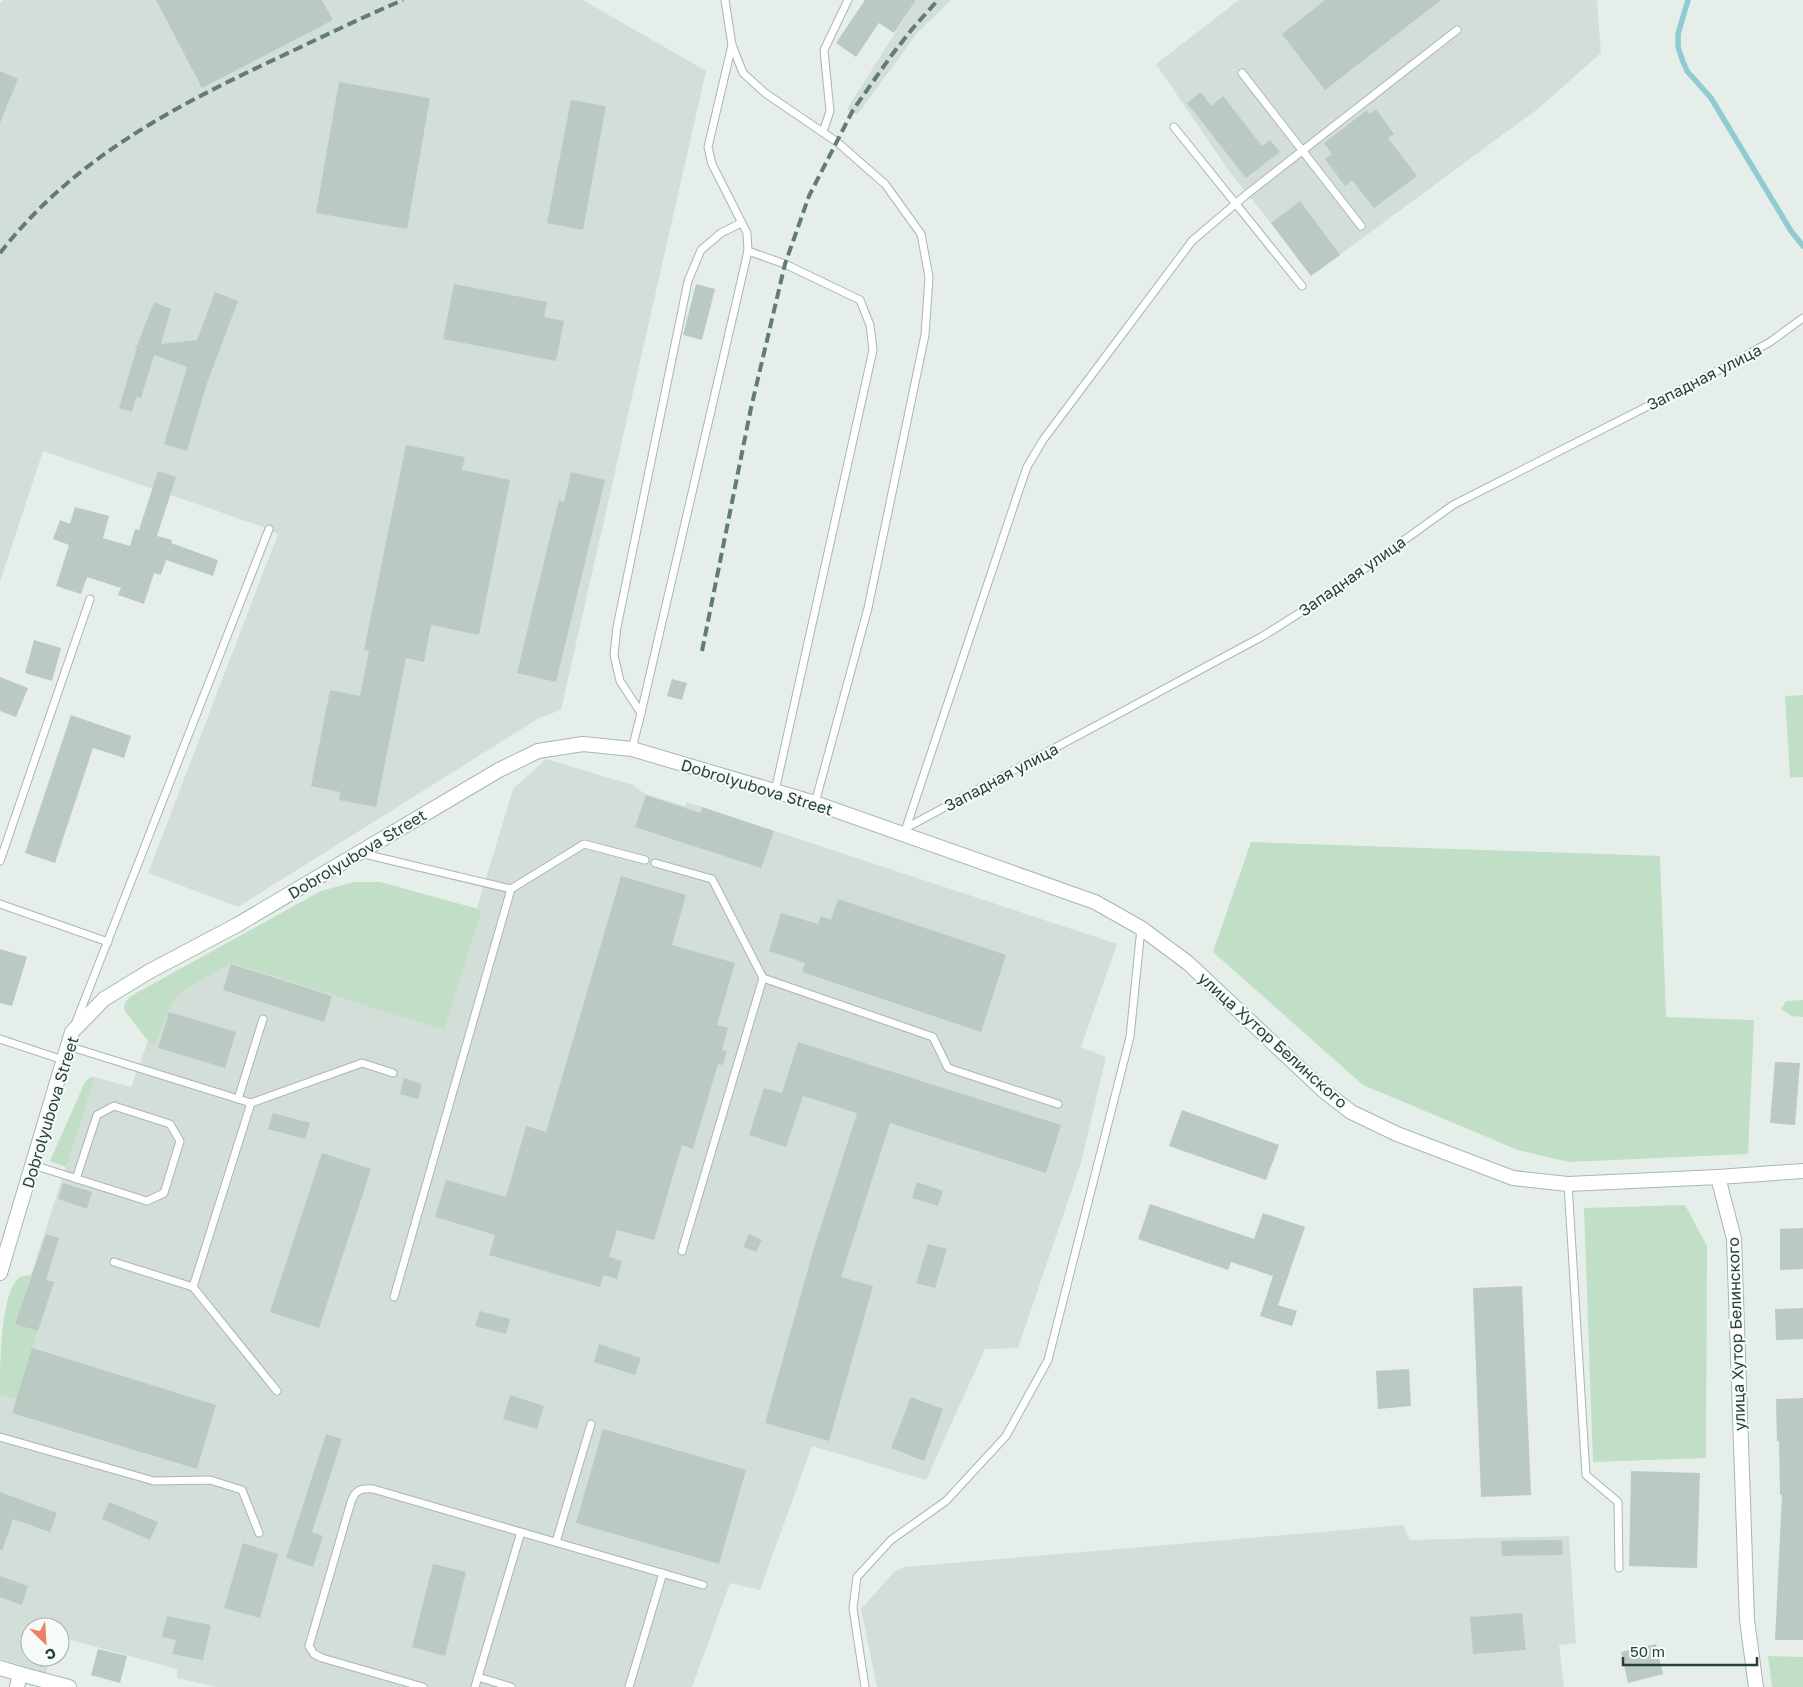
<svg xmlns="http://www.w3.org/2000/svg" width="1803" height="1687" font-family="'Golos Text',sans-serif">
	<style>
		.built { fill: #d4ded9 }
		.green { fill: #c0dfc6 }
		.lines { fill: none; stroke-linecap: round; stroke-linejoin: round }
		.stream { stroke: #90cbd1; stroke-width: 5.5 }
		.building { fill: #bbc9c3 }
		.service-casing { stroke: #a8b7b1; stroke-width: 9 }
		.minor-casing { stroke: #a8b7b1; stroke-width: 16 }
		.service { stroke: #fff; stroke-width: 7 }
		.minor { stroke: #fff; stroke-width: 14 }
		.rail { stroke: #607c73; stroke-width: 4; stroke-dasharray: 10 5; stroke-linecap: butt }
		.labels { text-anchor: middle; dominant-baseline: central; stroke-width: 4; stroke-linejoin: round; paint-order: stroke }
		.street-label { font-size: 16px; fill: #254138; stroke: #f7fbf8 }
	</style>
	<rect width="100%" height="100%" fill="#e6eeea"/>
	<g class="built">
		<polygon points="3,0 583,0 706,71 561,710 539,718 238,907 148,873 278,534 269,529 43,451 0,582 0,3"/>
		<polygon points="916,0 951,0 918,32 857,115 847,109"/>
		<polygon points="1239,0 1597,0 1601,53 1539,108 1311,276 1271,223 1231,174 1156,64"/>
		<polygon points="546,759 633,785 645,794 685,806 687,802 1117,944 1081,1047 1106,1057 1081,1163 1018,1348 985,1349 926,1480 812,1446 760,1590 730,1583 692,1687 216,1687 177,1678 177,1669 60,1637 60,1627 30,1627 30,1657 51,1657 46,1673 0,1659 0,1395 16,1400 38,1331 15,1324 95,1077 131,1087 148,1041 156,1044 171,1004 181,992 231,963 444,1029 482,910 477,908 513,789"/>
		<polygon points="1403,1525 1410,1540 1569,1536 1576,1643 1559,1645 1564,1687 877,1687 861,1609 894,1572 904,1567"/>
	</g>
	<g class="green">
		<polygon points="1803,695 1803,777 1790,778 1785,696"/>
		<polygon points="1251,842 1660,856 1666,1017 1754,1020 1748,1154 1569,1162 1518,1150 1363,1085 1213,952"/>
		<polygon points="354,882 380,882 482,910 444,1030 231,963 181,992 171,1004 156,1044 148,1041 124,1010 125,1002 131,996 321,891"/>
		<polygon points="1803,1000 1803,1017 1792,1016 1781,1009 1786,1001"/>
		<polygon points="95,1077 66,1167 50,1161 85,1082 89,1078"/>
		<polygon points="1685,1205 1707,1246 1706,1458 1593,1462 1584,1208"/>
		<path d="M31,1275L16,1323L38,1331L16,1400L0,1395C0,1369 0,1291 20,1277C23,1276 28,1276 31,1275Z"/>
		<polygon points="1768,1656 1803,1657 1803,1687 1772,1687"/>
	</g>
	<g class="lines">
		<polyline class="stream" points="1688,0 1678,34 1678,47 1682,59 1687,71 1711,98 1791,231 1803,246"/>
	</g>
	<g class="building">
		<polygon points="156,0 322,0 333,20 202,88"/>
		<polygon points="865,0 916,0 894,33 879,23 856,57 836,43"/>
		<polygon points="1325,0 1441,0 1325,90 1282,34"/>
		<polygon points="0,71 18,79 0,123"/>
		<polygon points="339,82 430,98 407,229 316,213"/>
		<polygon points="1201,92 1211,106 1223,96 1262,146 1270,140 1280,152 1246,178 1187,103"/>
		<polygon points="571,100 606,106 583,230 547,223"/>
		<polygon points="1376,109 1394,134 1388,138 1417,176 1374,208 1352,180 1345,186 1325,159 1332,154 1324,143 1367,110 1369,114"/>
		<polygon points="1300,201 1340,255 1311,276 1271,223"/>
		<polygon points="454,284 547,302 544,317 564,321 556,361 443,339"/>
		<polygon points="696,284 715,289 702,340 683,335"/>
		<polygon points="215,292 238,301 206,386 187,451 164,444 187,367 154,355 141,398 136,397 132,412 119,408 137,348 133,347 137,346 154,302 171,309 161,344 197,340"/>
		<polygon points="406,445 465,457 462,470 510,480 479,635 431,625 424,662 406,658 376,807 339,800 340,792 311,786 330,690 360,696 369,651 364,650"/>
		<polygon points="158,471 176,477 157,536 172,540 171,543 218,560 213,576 166,560 161,575 154,573 144,604 118,595 121,588 87,577 81,594 56,586 69,545 53,539 60,520 70,524 75,507 109,516 103,538 130,546 135,529 139,530"/>
		<polygon points="571,472 605,480 556,682 517,673 559,500 564,502"/>
		<polygon points="34,640 61,648 52,681 25,673"/>
		<polygon points="0,677 28,688 16,717 0,711"/>
		<polygon points="672,679 687,683 682,700 667,696"/>
		<polygon points="71,715 131,736 124,758 93,748 55,863 25,853"/>
		<polygon points="646,795 700,813 702,807 774,831 761,868 635,827"/>
		<polygon points="621,876 686,895 672,945 735,963 717,1025 728,1028 722,1050 727,1051 723,1065 718,1064 693,1149 682,1145 654,1240 617,1230 609,1257 622,1261 617,1279 604,1275 600,1287 489,1255 495,1235 435,1217 446,1180 506,1197 526,1126 546,1132"/>
		<polygon points="838,899 1006,955 981,1032 802,972 805,963 769,951 781,913 818,924 821,916 831,920"/>
		<polygon points="0,949 27,957 12,1006 0,1003"/>
		<polygon points="231,964 332,996 324,1022 223,990"/>
		<polygon points="169,1012 236,1032 225,1068 158,1048"/>
		<polygon points="798,1042 1061,1125 1046,1173 890,1123 841,1277 873,1286 829,1441 765,1423 813,1251 857,1113 803,1096 786,1147 749,1135 764,1088 782,1093"/>
		<polygon points="1775,1062 1800,1063 1795,1125 1770,1123"/>
		<polygon points="404,1078 422,1084 418,1099 400,1094"/>
		<polygon points="1182,1110 1279,1145 1266,1180 1169,1146"/>
		<polygon points="273,1113 310,1123 305,1139 268,1129"/>
		<polygon points="322,1153 371,1169 319,1328 270,1312"/>
		<polygon points="917,1182 943,1191 938,1206 912,1198"/>
		<polygon points="63,1183 92,1192 87,1209 58,1199"/>
		<polygon points="1150,1204 1254,1239 1263,1213 1305,1227 1278,1305 1297,1311 1292,1326 1260,1316 1273,1276 1231,1262 1228,1270 1138,1239"/>
		<polygon points="1803,1228 1803,1269 1780,1270 1780,1229"/>
		<polygon points="46,1234 59,1238 46,1280 54,1282 38,1331 15,1324"/>
		<polygon points="749,1234 762,1240 756,1252 743,1247"/>
		<polygon points="928,1244 947,1249 935,1288 916,1283"/>
		<polygon points="1522,1286 1531,1495 1481,1497 1473,1288"/>
		<polygon points="1803,1308 1803,1339 1776,1340 1775,1309"/>
		<polygon points="480,1311 510,1319 506,1334 475,1326"/>
		<polygon points="599,1344 641,1358 635,1375 594,1362"/>
		<polygon points="32,1348 216,1405 197,1469 12,1413"/>
		<polygon points="1409,1369 1411,1406 1378,1409 1376,1371"/>
		<polygon points="510,1395 544,1406 537,1429 503,1419"/>
		<polygon points="911,1397 943,1409 924,1461 891,1448"/>
		<polygon points="1803,1398 1803,1640 1775,1640 1782,1495 1780,1495 1779,1441 1777,1441 1776,1399"/>
		<polygon points="603,1429 746,1470 719,1564 576,1523"/>
		<polygon points="326,1434 342,1439 312,1532 323,1536 313,1567 286,1558"/>
		<polygon points="1631,1471 1700,1473 1697,1568 1629,1566"/>
		<polygon points="0,1492 57,1513 50,1532 13,1519 2,1551 0,1550"/>
		<polygon points="109,1502 158,1522 150,1540 102,1519"/>
		<polygon points="1562,1540 1563,1555 1502,1556 1501,1541"/>
		<polygon points="243,1543 278,1554 260,1618 224,1608"/>
		<polygon points="433,1564 466,1572 445,1656 412,1647"/>
		<polygon points="0,1576 28,1586 22,1605 0,1597"/>
		<polygon points="1522,1613 1526,1650 1473,1654 1470,1617"/>
		<polygon points="167,1616 211,1625 203,1660 172,1654 176,1640 162,1637"/>
		<polygon points="1656,1644 1663,1674 1628,1683 1621,1652"/>
		<polygon points="98,1649 127,1656 120,1683 91,1675"/>
	</g>
	<g class="lines">
		<g class="service-casing">
			<g id="service">
				<polyline points="725,0 732,45 743,73 765,93 837,142 885,184 921,234 929,277 925,335 868,608 815,803"/>
				<polyline points="1242,73 1361,226"/>
				<polyline points="1174,127 1302,286"/>
				<polyline points="823,132 830,111 824,50 848,0"/>
				<polyline points="748,251 785,264 860,300 870,325 873,350 775,791"/>
				<polyline points="641,713 748,251 747,233 712,164 708,147 732,45"/>
				<polyline points="632,749 641,713 620,681 614,655 617,627 688,281 701,250 721,233 741,223"/>
				<polyline points="906,828 1016,499 1027,467 1043,440 1192,241 1247,194 1457,30"/>
				<polyline points="903,835 906,828 1263,636 1325,597 1453,505 1727,366 1770,342 1803,318"/>
				<polyline points="360,853 511,889 394,1297"/>
				<polyline points="0,861 90,599"/>
				<polyline points="655,863 712,879 763,978 682,1251"/>
				<polyline points="511,889 584,844 645,860"/>
				<polyline points="0,904 108,942"/>
				<polyline points="763,978 933,1037 948,1068 1058,1104"/>
				<polyline points="76,1022 269,529"/>
				<polyline points="0,1039 63,1060"/>
				<polyline points="68,1046 251,1103 193,1287 114,1262"/>
				<polyline points="238,1099 263,1019"/>
				<polyline points="251,1103 362,1063 393,1073"/>
				<polyline points="33,1165 147,1201 164,1193 180,1141 170,1124 114,1106 97,1115 76,1179"/>
				<polyline points="1568,1184 1586,1475 1618,1502 1619,1568"/>
				<polyline points="193,1287 277,1391"/>
				<polyline points="0,1437 154,1481 210,1480 242,1490 259,1533"/>
				<polyline points="556,1542 591,1424"/>
				<polyline points="478,1677 511,1687"/>
				<path d="M423,1687L322,1658L314,1654L309,1646L351,1502C355,1490 361,1488 373,1489L703,1585"/>
				<polyline points="475,1687 521,1532"/>
				<polyline points="629,1687 663,1573"/>
				<polyline points="865,1687 853,1608 857,1577 891,1540 946,1501 1006,1436 1048,1360 1130,1037 1141,928"/>
			</g>
		</g>
		<g class="minor-casing">
			<g id="minor">
				<polyline points="1718,1177 1803,1171"/>
				<polyline points="0,1273 72,1032 104,999 150,971 237,925 499,770 538,751 583,744 632,749 815,803 1095,902 1141,928 1188,963 1324,1091 1351,1112 1397,1134 1513,1178 1568,1184 1718,1177 1734,1239 1747,1620 1756,1687"/>
				<polyline points="0,1668 20,1674 17,1687"/>
				<polyline points="20,1674 69,1687"/>
			</g>
		</g>
		<use href="#service" class="service"/>
		<use href="#minor" class="minor"/>
		<g class="rail">
			<path d="M0,253C72,161 166,111 269,62C314,41 358,19 403,0"/>
			<polyline points="702,651 751,408 785,264 809,196 853,110 891,56 913,28 938,0"/>
		</g>
	</g>
	<g class="labels">
		<g class="street-label">
			<text transform="translate(1704 377) rotate(-27)">Западная улица</text>
			<text transform="translate(1352 576) rotate(-35)">Западная улица</text>
			<text transform="translate(1001 777) rotate(-28)">Западная улица</text>
			<text transform="translate(757 787) rotate(17)">Dobrolyubova Street</text>
			<text transform="translate(357 854) rotate(-31)">Dobrolyubova Street</text>
			<text transform="translate(1273 1040) rotate(42)">улица Хутор Белинского</text>
			<text transform="translate(50 1112) rotate(-73)">Dobrolyubova Street</text>
			<text transform="translate(1736 1334) rotate(-92)">улица Хутор Белинского</text>
		</g>
	</g>
	<g transform="translate(45 1642) rotate(155)"><circle r="24" fill="#f7fbf8" stroke="#a3b1ab"/>
	<path d="M0-4L9 19L0 12L-9 19Z" fill="#ef7f63"/>
	<text y="-8" font-size="14" font-weight="bold" text-anchor="middle" fill="#254138">С</text>
	</g>
	<path d="M1623 1657v8h134v-8" fill="none" stroke="#254138" stroke-width="2.5"/>
	<text x="1630" y="1657" font-size="15" fill="#254138" stroke="#f7fbf8" stroke-width="4" paint-order="stroke">50 m</text>
</svg>
